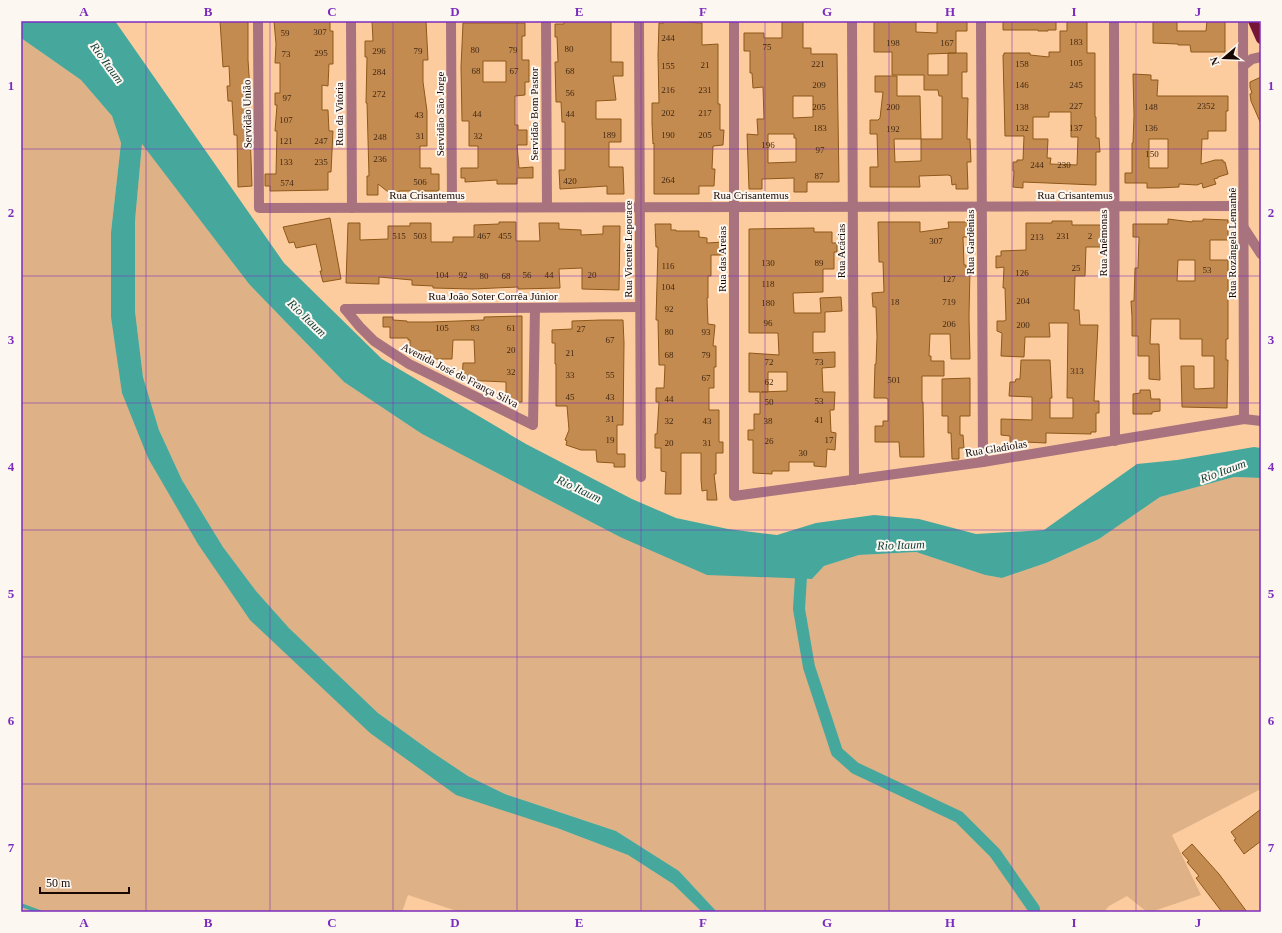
<svg xmlns="http://www.w3.org/2000/svg" width="1282" height="933" font-family="'Times New Roman',serif">
	<style>
		.green { fill: #deb186 }
		.water { fill: #46a89d }
		.lines { fill: none; stroke-linecap: round; stroke-linejoin: round }
		.stream { stroke: #46a89d; stroke-width: 3.5 }
		.canal { stroke: #46a89d; stroke-width: 12 }
		.building { fill: #c48b50; stroke: #8e581a; fill-rule: evenodd }
		.minor { stroke: #a8737e; stroke-width: 10 }
		.major { stroke: #751638; stroke-width: 10 }
		.grid { fill: none; stroke: #7b2cbf; stroke-width: 1; stroke-opacity: 0.55 }
		.labels { text-anchor: middle; dominant-baseline: central; stroke-width: 4; stroke-linejoin: round; paint-order: stroke }
		.number-label { font-size: 9px; fill: #432914 }
		.street-label { font-size: 11px; fill: #180800; stroke: #fdf7f1 }
		.water-label { font-size: 12px; font-style: italic; fill: #0d3b36; stroke: #fdf7f1 }
		.neatline { fill: none; stroke: #7b2cbf; stroke-width: 1.5 }
		.grid-label { font-size: 13px; text-anchor: middle; font-weight: bold; fill: #7b2cbf }
	</style>
	<rect width="100%" height="100%" fill="#fdcc9e"/>
	<g class="green">
		<polygon points="21,38 81,80 112,116 121,143 111,232 148,458 370,733 557,828 628,855 673,884 702,912 460,912 408,895 402,912 21,912"/>
		<polygon points="142,143 249,284 344,382 422,434 620,537 764,576 812,579 824,566 859,555 916,552 985,575 1002,578 1046,563 1099,539 1160,497 1234,477 1261,478 1261,789 1172,835 1201,895 1151,912 1147,912 1127,896 1109,906 1104,912 717,912 679,871 616,831 505,794 468,776 432,752 378,713 289,628 256,591 223,547 182,480 159,430 143,377 135,311 135,221"/>
	</g>
	<polygon class="water" points="21,21 115,21 284,263 382,359 526,444 632,499 676,518 728,529 777,535 816,523 874,515 919,519 976,534 1044,530 1137,464 1177,460 1254,447 1261,448 1261,478 1234,477 1160,497 1099,539 1046,563 1002,578 985,575 916,552 859,555 824,566 812,579 707,575 620,537 422,434 344,382 249,284 142,144 135,221 135,311 143,377 159,430 182,480 223,547 256,591 289,628 378,713 432,752 468,776 505,794 616,831 679,871 717,912 702,912 673,884 628,855 557,828 456,795 370,733 250,620 198,544 148,458 122,393 111,317 111,232 121,143 112,116 81,80 21,38"/>
	<g class="lines">
		<polyline class="stream" points="21,905 40,912"/>
		<polyline class="canal" points="801,577 799,609 809,667 837,752 855,768 959,817 995,853 1034,909 1034,912"/>
	</g>
	<g class="building">
		<polygon points="220,21 248,21 248,60 251,105 249,105 252,186 238,187 237,135 234,135 232,101 228,101 227,86 230,86 229,66 223,67"/>
		<polygon points="274,21 330,21 330,31 333,31 333,64 329,64 328,86 322,85 322,110 328,110 329,131 333,131 331,172 328,172 328,190 270,191 270,186 265,186 265,174 276,174 277,131 275,131 277,105 275,105 275,93 280,93 280,63 275,63 276,44"/>
		<polygon points="372,21 426,21 428,60 423,60 423,82 427,111 427,146 420,146 420,168 431,168 431,174 439,174 439,190 437,191 399,191 399,195 392,195 378,184 378,195 367,195 367,176 369,176 367,103 366,103 367,57 365,57 365,41 373,41"/>
		<polygon points="564,21 611,21 611,62 623,62 623,76 613,76 616,100 596,101 596,119 621,119 621,142 609,142 609,167 623,167 624,194 607,194 607,186 560,189 559,170 565,170 565,122 562,122 561,102 556,102 555,62 558,62 557,37 555,37 555,24 564,24"/>
		<polygon points="664,21 702,23 702,45 718,44 718,104 720,104 720,130 724,130 723,145 713,146 712,169 715,169 714,186 699,186 699,194 654,194 654,143 653,144 652,124 652,103 659,103 658,55 659,23 664,23"/>
		<path d="M803,21V48H811V54H837L839,182H807V192H794V178L762,179V189H749L747,134L758,135L757,119H764L763,87L753,88L752,73H750V51H744V33H764V38H782V22ZM793,96H813V117L793,118ZM768,134H794V138H796V162L768,163Z"/>
		<polygon points="874,21 916,21 916,32 937,33 937,21 967,21 967,31 956,31 956,53 928,54 928,75 948,75 948,53 967,53 967,72 962,72 962,98 968,98 967,139 970,139 971,162 967,162 968,189 956,189 956,184 952,185 951,176 948,175 919,176 920,187 870,187 870,167 878,167 877,134 870,134 870,120 878,120 880,118 883,92 875,92 875,76 897,76 897,96 920,96 921,139 894,139 895,162 921,161 921,139 942,139 942,96 939,96 938,90 924,90 924,75 892,75 892,52 874,52"/>
		<polygon points="1003,21 1056,21 1056,30 1048,30 1048,31 1038,31 1038,30 1003,30"/>
		<path d="M1067,21H1087V53H1095V117H1096V138H1099L1100,152H1096V185L1023,182V188L1013,187L1014,171H1013V162H1017V160H1023L1024,136H1005L1003,55H1004V53H1030V55L1049,57V52H1060V31H1067ZM1049,112H1071V137H1078L1077,165L1050,164L1051,158H1047L1048,139H1033V117H1049Z"/>
		<polygon points="1153,21 1177,21 1177,31 1206,31 1207,21 1225,21 1225,52 1191,52 1190,45 1178,45 1178,44 1153,43"/>
		<path d="M463,23H525V36H522V60H529V82H525V95L515,96V125H518V130H527V145H517L519,168L533,167V178H517V184H497V180L465,182V178H461V168H478V146H469V121H462L461,67ZM483,61H506V82H483Z"/>
		<path d="M1133,74L1151,75V80H1158L1157,96H1228V111H1226V131H1208V139H1202L1201,164L1215,160H1223V162H1225L1228,174L1218,177V178L1214,179L1216,184L1203,188L1202,183L1197,185L1179,184V187L1158,188H1147V183H1125V173H1132V143H1133L1134,115ZM1149,139H1168V168H1149Z"/>
		<polygon points="1261,77 1261,124 1251,101 1250,94 1252,93 1250,87 1250,82"/>
		<polygon points="330,218 341,279 323,282 320,271 322,271 316,244 296,248 294,242 289,243 283,227"/>
		<path d="M1168,219L1192,222V221H1203V219L1228,220V240H1210V260H1228V339H1226V360H1228L1227,408L1182,407L1181,366H1194V388L1196,389L1214,388V356H1202V339H1180V319H1151L1150,344H1159L1160,380L1149,379V356H1138V336H1132V317L1131,301H1134L1135,268H1138L1139,237H1133V224H1168ZM1178,260H1195V281H1177Z"/>
		<polygon points="1052,221 1072,221 1072,225 1101,225 1101,247 1086,247 1085,276 1075,276 1074,310 1079,310 1080,325 1098,325 1094,401 1099,401 1099,413 1096,413 1096,432 1091,432 1091,434 1046,433 1046,443 1025,442 1025,446 1010,446 1010,436 1001,435 1001,419 1032,420 1032,397 1009,396 1010,382 1015,382 1016,379 1020,379 1021,360 1050,360 1052,398 1050,398 1050,418 1073,418 1073,398 1067,398 1068,323 1049,323 1050,337 1025,337 1024,357 1001,356 1002,333 997,331 997,321 1004,321 1006,320 1005,288 1003,288 1004,267 996,268 996,256 1001,256 1001,251 1026,250 1026,223 1052,223"/>
		<polygon points="499,222 516,222 516,241 540,241 539,223 559,223 559,229 581,230 581,235 603,234 603,226 620,226 619,290 582,289 582,268 559,269 560,288 518,289 518,287 473,289 433,288 433,286 412,285 412,280 379,277 379,284 346,283 348,223 360,223 360,240 388,239 388,226 410,226 410,223 431,223 431,242 453,242 453,237 474,237 474,225 499,224"/>
		<polygon points="878,222 920,222 920,232 949,228 948,222 968,222 968,237 963,237 964,265 966,265 966,268 970,268 969,317 970,359 951,359 950,334 930,334 929,356 931,356 931,361 944,361 944,376 922,376 922,402 923,402 924,457 900,457 899,442 875,442 875,426 883,426 883,421 888,421 888,399 886,398 874,398 875,364 876,364 877,337 876,307 873,307 872,293 884,292 883,262 879,262"/>
		<polygon points="655,224 671,224 671,230 676,230 676,231 699,231 699,237 707,238 707,243 724,242 724,255 711,255 711,276 708,276 708,298 707,298 708,324 715,325 713,346 716,346 716,367 714,367 714,388 709,388 709,410 719,410 719,442 723,442 723,453 716,453 716,474 714,474 717,500 707,500 707,490 702,491 701,480 701,453 681,453 681,494 665,494 666,472 661,471 661,448 655,448 655,434 657,434 659,402 656,402 656,388 664,388 665,365 659,365 658,320 656,320 658,247 656,247"/>
		<path d="M814,228V232H832V243H837V252H834V269H823V292L793,293L794,313H821L820,298L841,297L842,311L825,312V332H813V353L835,352V367L822,368L823,392H835L834,410H830L831,432L836,433L835,450L827,449L826,467L814,466V462H789V471H772V474L753,473V440H748V430H754V414H760V392H749V353L779,355L778,333H749V229ZM768,372H787V391L761,392H768Z"/>
		<polygon points="522,316 522,402 506,402 506,382 462,380 463,363 475,363 474,340 453,340 452,359 430,359 430,351 410,351 410,340 408,340 408,338 390,338 390,327 383,327 383,317 393,317 393,320 407,321 407,322 431,322 484,320 484,317"/>
		<polygon points="601,320 623,320 624,343 623,425 617,425 617,454 625,454 625,467 614,467 614,463 597,462 596,450 581,450 566,445 567,441 565,440 569,430 567,406 556,406 556,364 555,364 555,343 552,343 552,330 572,329 572,321"/>
		<polygon points="970,378 970,416 960,416 960,435 963,435 964,448 959,448 959,459 952,459 951,433 948,433 948,416 942,416 942,379"/>
		<polygon points="1140,390 1150,390 1151,399 1160,399 1160,411 1152,412 1152,414 1133,414 1133,394 1140,393"/>
		<polygon points="1261,809 1261,841 1244,854 1234,840 1236,839 1231,832"/>
		<polygon points="1192,844 1219,874 1247,912 1222,912 1196,878 1199,876 1187,862 1189,861 1182,853"/>
	</g>
	<g class="lines">
		<g class="minor">
			<polyline points="258,21 259,208 1243,206"/>
			<polyline points="351,21 352,208"/>
			<polyline points="451,21 452,207"/>
			<polyline points="546,21 547,207"/>
			<polyline points="639,21 641,477"/>
			<polyline points="734,21 734,496 983,462 1244,419 1261,421"/>
			<polyline points="852,21 854,480"/>
			<polyline points="981,21 983,462"/>
			<polyline points="1114,21 1115,441"/>
			<polyline points="1243,21 1244,419"/>
			<polyline points="1243,66 1252,59 1261,57"/>
			<polyline points="1244,228 1261,254"/>
			<polyline points="345,309 360,327 374,341 409,364 533,425 535,308"/>
			<polyline points="345,309 640,307"/>
		</g>
		<polyline class="major" points="1253,21 1261,39"/>
	</g>
	<path class="grid" d="M146,21V912M270,21V912M393,21V912M517,21V912M641,21V912M765,21V912M889,21V912M1012,21V912M1136,21V912M21,149H1261M21,276H1261M21,403H1261M21,530H1261M21,657H1261M21,784H1261"/>
	<g class="labels">
		<g class="number-label">
			<text x="320" y="32">307</text>
			<text x="285" y="33">59</text>
			<text x="668" y="38">244</text>
			<text x="1076" y="42">183</text>
			<text x="893" y="43">198</text>
			<text x="947" y="43">167</text>
			<text x="767" y="47">75</text>
			<text x="569" y="49">80</text>
			<text x="475" y="50">80</text>
			<text x="513" y="50">79</text>
			<text x="379" y="51">296</text>
			<text x="418" y="51">79</text>
			<text x="321" y="53">295</text>
			<text x="286" y="54">73</text>
			<text x="1076" y="63">105</text>
			<text x="818" y="64">221</text>
			<text x="1022" y="64">158</text>
			<text x="705" y="65">21</text>
			<text x="668" y="66">155</text>
			<text x="476" y="71">68</text>
			<text x="514" y="71">67</text>
			<text x="570" y="71">68</text>
			<text x="379" y="72">284</text>
			<text x="819" y="85">209</text>
			<text x="1022" y="85">146</text>
			<text x="1076" y="85">245</text>
			<text x="668" y="90">216</text>
			<text x="705" y="90">231</text>
			<text x="570" y="93">56</text>
			<text x="379" y="94">272</text>
			<text x="287" y="98">97</text>
			<text x="1076" y="106">227</text>
			<text x="1206" y="106">2352</text>
			<text x="819" y="107">205</text>
			<text x="893" y="107">200</text>
			<text x="1022" y="107">138</text>
			<text x="1151" y="107">148</text>
			<text x="668" y="113">202</text>
			<text x="705" y="113">217</text>
			<text x="477" y="114">44</text>
			<text x="570" y="114">44</text>
			<text x="419" y="115">43</text>
			<text x="286" y="120">107</text>
			<text x="820" y="128">183</text>
			<text x="1022" y="128">132</text>
			<text x="1076" y="128">137</text>
			<text x="1151" y="128">136</text>
			<text x="893" y="129">192</text>
			<text x="609" y="135">189</text>
			<text x="668" y="135">190</text>
			<text x="705" y="135">205</text>
			<text x="420" y="136">31</text>
			<text x="478" y="136">32</text>
			<text x="380" y="137">248</text>
			<text x="286" y="141">121</text>
			<text x="321" y="141">247</text>
			<text x="768" y="145">196</text>
			<text x="820" y="150">97</text>
			<text x="1152" y="154">150</text>
			<text x="380" y="159">236</text>
			<text x="286" y="162">133</text>
			<text x="321" y="162">235</text>
			<text x="1037" y="165">244</text>
			<text x="1064" y="165">230</text>
			<text x="819" y="176">87</text>
			<text x="668" y="180">264</text>
			<text x="570" y="181">420</text>
			<text x="420" y="182">506</text>
			<text x="287" y="183">574</text>
			<text x="399" y="236">515</text>
			<text x="420" y="236">503</text>
			<text x="484" y="236">467</text>
			<text x="505" y="236">455</text>
			<text x="1063" y="236">231</text>
			<text x="1090" y="236">2</text>
			<text x="1037" y="237">213</text>
			<text x="936" y="241">307</text>
			<text x="768" y="263">130</text>
			<text x="819" y="263">89</text>
			<text x="668" y="266">116</text>
			<text x="1076" y="268">25</text>
			<text x="1207" y="270">53</text>
			<text x="1022" y="273">126</text>
			<text x="442" y="275">104</text>
			<text x="463" y="275">92</text>
			<text x="527" y="275">56</text>
			<text x="549" y="275">44</text>
			<text x="592" y="275">20</text>
			<text x="484" y="276">80</text>
			<text x="506" y="276">68</text>
			<text x="949" y="279">127</text>
			<text x="768" y="284">118</text>
			<text x="668" y="287">104</text>
			<text x="1023" y="301">204</text>
			<text x="895" y="302">18</text>
			<text x="949" y="302">719</text>
			<text x="768" y="303">180</text>
			<text x="669" y="309">92</text>
			<text x="768" y="323">96</text>
			<text x="949" y="324">206</text>
			<text x="1023" y="325">200</text>
			<text x="442" y="328">105</text>
			<text x="475" y="328">83</text>
			<text x="511" y="328">61</text>
			<text x="581" y="329">27</text>
			<text x="669" y="332">80</text>
			<text x="706" y="332">93</text>
			<text x="610" y="340">67</text>
			<text x="511" y="350">20</text>
			<text x="570" y="353">21</text>
			<text x="669" y="355">68</text>
			<text x="706" y="355">79</text>
			<text x="769" y="362">72</text>
			<text x="819" y="362">73</text>
			<text x="1077" y="371">313</text>
			<text x="511" y="372">32</text>
			<text x="570" y="375">33</text>
			<text x="610" y="375">55</text>
			<text x="706" y="378">67</text>
			<text x="894" y="380">501</text>
			<text x="769" y="382">62</text>
			<text x="570" y="397">45</text>
			<text x="610" y="397">43</text>
			<text x="669" y="399">44</text>
			<text x="819" y="401">53</text>
			<text x="769" y="402">50</text>
			<text x="610" y="419">31</text>
			<text x="819" y="420">41</text>
			<text x="669" y="421">32</text>
			<text x="707" y="421">43</text>
			<text x="768" y="421">38</text>
			<text x="610" y="440">19</text>
			<text x="829" y="440">17</text>
			<text x="769" y="441">26</text>
			<text x="669" y="443">20</text>
			<text x="707" y="443">31</text>
			<text x="803" y="453">30</text>
		</g>
		<g class="street-label">
			<text transform="translate(247 114) rotate(-91)">Servidão União</text>
			<text transform="translate(339 114) rotate(-90)">Rua da Vitória</text>
			<text transform="translate(440 114) rotate(-90)">Servidão São Jorge</text>
			<text transform="translate(534 114) rotate(-90)">Servidão Bom Pastor</text>
			<text x="427" y="195">Rua Crisantemus</text>
			<text x="751" y="195">Rua Crisantemus</text>
			<text x="1075" y="195">Rua Crisantemus</text>
			<text transform="translate(970 242) rotate(-90)">Rua Gardênias</text>
			<text transform="translate(1103 243) rotate(-90)">Rua Anêmonas</text>
			<text transform="translate(1232 243) rotate(-90)">Rua Rozângela Lemanhê</text>
			<text transform="translate(628 249) rotate(-90)">Rua Vicente Leporace</text>
			<text transform="translate(841 251) rotate(-90)">Rua Acácias</text>
			<text transform="translate(722 259) rotate(-90)">Rua das Areias</text>
			<text x="493" y="296">Rua João Soter Corrêa Júnior</text>
			<text transform="translate(460 375) rotate(27)">Avenida José de França Silva</text>
			<text transform="translate(996 448) rotate(-9)">Rua Gladiolas</text>
		</g>
		<g class="water-label">
			<text transform="translate(107 63) rotate(54)">Rio Itaum</text>
			<text transform="translate(307 318) rotate(44)">Rio Itaum</text>
			<text transform="translate(1223 471) rotate(-20)">Rio Itaum</text>
			<text transform="translate(579 489) rotate(25)">Rio Itaum</text>
			<text transform="translate(901 545) rotate(-2)">Rio Itaum</text>
		</g>
	</g>
	<rect width="1282" height="933" fill="none" stroke="#fdf7f1" stroke-width="44"/>
	<g transform="translate(1224 58) rotate(251)" stroke="#fdf7f1" stroke-width="3" paint-order="stroke">
	<path d="M0-3L7 15L0 10L-7 15Z" fill="#180800"/>
	<text y="-6" font-size="11" font-weight="bold" text-anchor="middle" fill="#180800">N</text>
	</g>
	<path d="M40 887v6h89v-6" fill="none" stroke="#180800" stroke-width="2"/>
	<text x="46" y="887" font-size="12" fill="#180800" stroke="#fdf7f1" stroke-width="3" paint-order="stroke">50 m</text>
	<rect x="22" y="22" width="1238" height="889" class="neatline"/>
	<g class="grid-label">
		<text x="84" y="16">A</text>
		<text x="208" y="16">B</text>
		<text x="332" y="16">C</text>
		<text x="455" y="16">D</text>
		<text x="579" y="16">E</text>
		<text x="703" y="16">F</text>
		<text x="827" y="16">G</text>
		<text x="950" y="16">H</text>
		<text x="1074" y="16">I</text>
		<text x="1198" y="16">J</text>
		<text x="11" y="90">1</text>
		<text x="1271" y="90">1</text>
		<text x="11" y="217">2</text>
		<text x="1271" y="217">2</text>
		<text x="11" y="344">3</text>
		<text x="1271" y="344">3</text>
		<text x="11" y="471">4</text>
		<text x="1271" y="471">4</text>
		<text x="11" y="598">5</text>
		<text x="1271" y="598">5</text>
		<text x="11" y="725">6</text>
		<text x="1271" y="725">6</text>
		<text x="11" y="852">7</text>
		<text x="1271" y="852">7</text>
		<text x="84" y="927">A</text>
		<text x="208" y="927">B</text>
		<text x="332" y="927">C</text>
		<text x="455" y="927">D</text>
		<text x="579" y="927">E</text>
		<text x="703" y="927">F</text>
		<text x="827" y="927">G</text>
		<text x="950" y="927">H</text>
		<text x="1074" y="927">I</text>
		<text x="1198" y="927">J</text>
	</g>
</svg>
